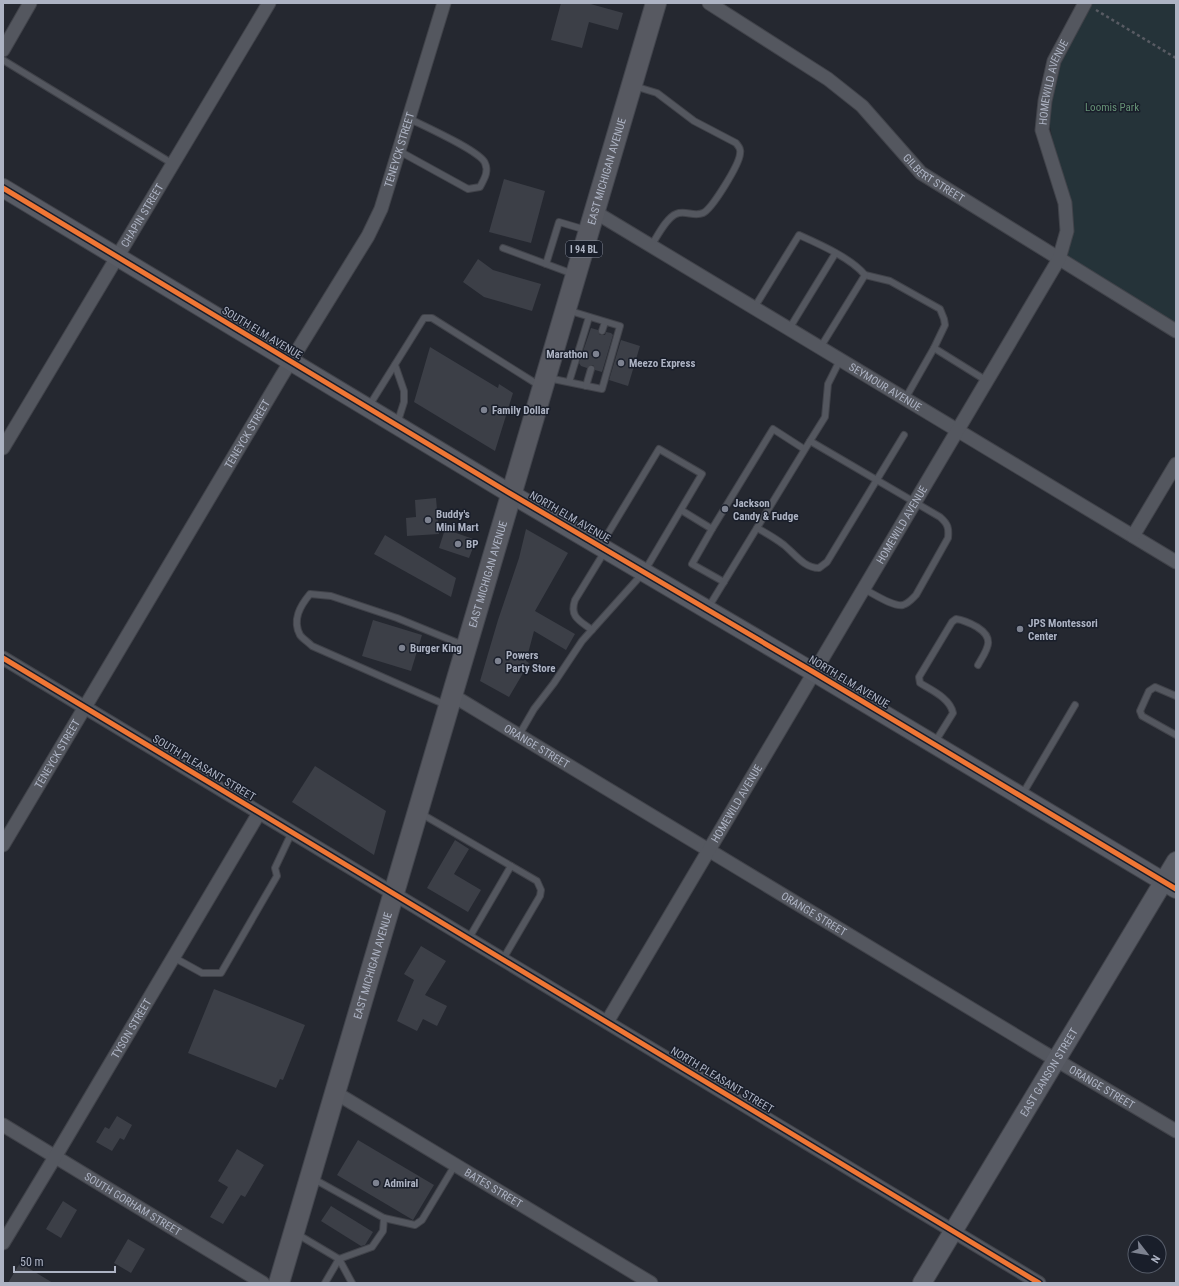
<svg xmlns="http://www.w3.org/2000/svg" width="1179" height="1286" font-family="'Roboto Condensed',sans-serif">
	<style>
		.green { fill: #253339 }
		.building { fill: #3c3f47 }
		.lines { fill: none; stroke-linecap: round; stroke-linejoin: round }
		.lane-casing { stroke: #41434a; stroke-width: 8 }
		.street-casing { stroke: #41434a; stroke-width: 15 }
		.secondary-casing { stroke: #41434a; stroke-width: 20 }
		.primary-casing { stroke: #42454d; stroke-width: 22 }
		.path { stroke: #585b63; stroke-width: 2.5; stroke-dasharray: 3 3; stroke-linecap: butt }
		.lane { stroke: #54575f; stroke-width: 6 }
		.street { stroke: #54575f; stroke-width: 13 }
		.secondary { stroke: #585b64; stroke-width: 18 }
		.primary { stroke: #575961; stroke-width: 20 }
		.cycleway-casing { stroke: #191e2a; stroke-width: 8 }
		.cycleway { stroke: #f07635; stroke-width: 5 }
		.poi-dot { fill: #7d8290; stroke: #191e2a; stroke-width: 1.5 }
		.labels { text-anchor: middle; dominant-baseline: central; stroke-width: 3; stroke-linejoin: round; paint-order: stroke }
		.shield { fill: #191e2a; stroke: #818695; stroke-width: 1 }
		.shield-label { font-size: 10px; font-weight: bold; fill: #adb3c3 }
		.street-label { font-size: 11px; fill: #adb3c3; stroke: #191e2a }
		.park-label { font-size: 11px; fill: #669276; stroke: #191e2a }
		.poi-label { font-size: 11px; font-weight: bold; fill: #adb3c3; stroke: #191e2a; text-anchor: start }
	</style>
	<rect width="100%" height="100%" fill="#252830"/>
	<polygon class="green" points="1086,3 1176,3 1176,330 1059,259 1065,203 1045,101 1077,20"/>
	<g class="building">
		<polygon points="561,3 587,3 623,13 618,30 589,22 582,48 551,40"/>
		<polygon points="504,179 545,191 531,243 489,232"/>
		<polygon points="478,259 493,270 541,284 532,311 484,297 463,282"/>
		<polygon points="591,328 598,330 598,332 600,335 605,335 606,332 611,333 613,335 602,372 595,370 595,368 593,365 590,365 587,368 581,366 579,363"/>
		<polygon points="621,340 640,346 628,386 609,380"/>
		<polygon points="430,347 498,388 499,384 513,393 495,451 414,402"/>
		<polygon points="436,498 439,534 407,536 406,518 416,517 415,500"/>
		<polygon points="445,529 476,540 469,558 439,548"/>
		<polygon points="526,529 568,553 535,611 575,634 566,650 534,631 526,661 529,663 509,697 480,681 498,620 519,558"/>
		<polygon points="385,535 456,578 451,597 374,554"/>
		<polygon points="373,620 422,635 411,671 362,656"/>
		<polygon points="315,766 386,811 374,855 292,802"/>
		<polygon points="455,840 469,849 454,874 481,890 468,912 427,888"/>
		<polygon points="421,946 446,961 425,995 447,1006 437,1026 423,1019 417,1031 397,1021 414,980 404,974"/>
		<polygon points="214,989 305,1025 283,1080 280,1079 276,1088 188,1053"/>
		<polygon points="117,1116 132,1125 124,1140 120,1138 112,1151 96,1142 105,1127 109,1129"/>
		<polygon points="358,1140 434,1185 413,1220 337,1175"/>
		<polygon points="237,1149 264,1165 245,1197 241,1195 223,1224 210,1217 228,1187 218,1181"/>
		<polygon points="63,1201 77,1210 61,1238 46,1229"/>
		<polygon points="331,1206 373,1232 365,1245 361,1246 321,1221"/>
		<polygon points="128,1239 145,1249 131,1273 114,1263"/>
		<polygon points="20,1263 53,1283 8,1283"/>
	</g>
	<g class="lines">
		<g class="lane-casing">
			<g id="lane">
				<polyline points="3,60 173,164"/>
				<path d="M634,86L657,93L694,121L736,143C739,147 741,149 740,154C739,165 712,209 703,213C694,217 685,210 676,214C666,218 657,237 651,246"/>
				<path d="M399,151L468,189L480,187C484,179 489,172 485,163C480,151 424,126 410,119"/>
				<polyline points="503,248 573,274"/>
				<polyline points="546,264 559,222 586,230"/>
				<polyline points="865,275 890,281 940,309 944,319 945,325 934,348 905,399"/>
				<path d="M754,308L799,235C819,244 851,258 865,275L820,348"/>
				<polyline points="789,329 835,254"/>
				<polyline points="602,331 605,322"/>
				<polyline points="934,348 987,381"/>
				<polyline points="395,365 404,391 404,402 397,424"/>
				<polyline points="548,378 602,389 620,326 567,310"/>
				<polyline points="569,382 589,317"/>
				<polyline points="586,386 591,369"/>
				<polyline points="369,406 424,318 432,318 540,386"/>
				<polyline points="810,441 825,417 828,384 840,360"/>
				<polyline points="681,510 712,529 692,564 724,582"/>
				<path d="M757,528C766,533 775,538 784,545C795,554 804,568 819,568L827,562L904,435"/>
				<polyline points="712,529 773,429 804,449"/>
				<path d="M708,608L810,441L940,517C948,524 949,528 948,538L916,595C912,599 909,603 903,605C893,607 874,594 864,589"/>
				<path d="M592,630C580,621 569,617 575,600L605,551"/>
				<polyline points="1176,696 1155,687 1149,691 1140,711 1142,716 1176,735"/>
				<path d="M446,705L312,646C308,642 303,639 300,635C292,620 300,606 310,594L331,596L397,618L463,645"/>
				<polyline points="519,735 534,709 554,683 582,641 644,572 702,474 659,449 601,545"/>
				<path d="M935,742L953,713C950,698 931,690 920,683L919,677L952,622L956,619C964,620 970,623 977,627C996,639 987,649 978,665"/>
				<polyline points="1022,795 1075,705"/>
				<polyline points="420,813 537,881 541,890 540,896 503,959"/>
				<polyline points="469,938 511,866"/>
				<polyline points="173,957 202,973 221,973 277,876 275,868 292,832"/>
				<polyline points="312,1178 384,1218 383,1231 372,1247 339,1259 325,1283"/>
				<polyline points="384,1218 415,1225 422,1220 455,1165"/>
				<polyline points="297,1234 339,1259 352,1283"/>
			</g>
		</g>
		<g class="street-casing">
			<g id="street">
				<path id="s1" d="M709,3L828,79L862,106L921,173L1176,331"/>
				<polyline points="3,50 30,3"/>
				<path id="s2" d="M595,212L1176,562"/>
				<path id="s3" d="M3,448L269,3"/>
				<polyline points="1133,536 1176,464"/>
				<polyline points="3,658 1039,1283"/>
				<path id="s4" d="M452,695L1041,1051L1176,1131"/>
				<path id="s5" d="M3,845L281,377L368,236L381,209L444,3"/>
				<path id="s6" d="M607,1022L1059,259L1067,231L1065,203L1042,130L1045,101L1054,61L1085,3"/>
				<path id="s7" d="M336,1093L651,1283"/>
				<path id="s8" d="M3,1125L263,1283"/>
				<path id="s9" d="M3,1243L55,1157L259,813"/>
			</g>
		</g>
		<g class="secondary-casing">
			<g id="secondary">
				<polyline points="3,188 511,494 815,673 1176,889"/>
				<path id="s10" d="M922,1283L1176,861"/>
			</g>
		</g>
		<g class="primary-casing">
			<g id="primary">
				<path id="s11" d="M279,1283L656,3"/>
			</g>
		</g>
		<polyline class="path" points="1096,10 1176,58"/>
		<use href="#lane" class="lane"/>
		<use href="#street" class="street"/>
		<use href="#secondary" class="secondary"/>
		<use href="#primary" class="primary"/>
		<g class="cycleway-casing">
			<g id="cycleway">
				<polyline points="3,188 511,494 815,673 1176,889"/>
				<polyline points="3,658 1039,1283"/>
			</g>
		</g>
		<use href="#cycleway" class="cycleway"/>
	</g>
	<g class="poi-dot">
		<circle cx="596" cy="354" r="4"/>
		<circle cx="621" cy="363" r="4"/>
		<circle cx="484" cy="410" r="4"/>
		<circle cx="725" cy="509" r="4"/>
		<circle cx="428" cy="520" r="4"/>
		<circle cx="458" cy="544" r="4"/>
		<circle cx="1020" cy="629" r="4"/>
		<circle cx="402" cy="648" r="4"/>
		<circle cx="498" cy="661" r="4"/>
		<circle cx="376" cy="1183" r="4"/>
	</g>
	<g class="labels">
		<rect class="shield" x="566" y="241" width="36" height="16" rx="3"/>
		<g class="shield-label">
			<text x="584" y="249">I 94 BL</text>
		</g>
		<g class="street-label">
			<text stroke="none"><textPath href="#s6" startOffset="1070">HOMEWILD AVENUE</textPath></text>
			<text stroke="none"><textPath href="#s5" startOffset="802">TENEYCK STREET</textPath></text>
			<text stroke="none"><textPath href="#s11" startOffset="1159">EAST MICHIGAN AVENUE</textPath></text>
			<text stroke="none"><textPath href="#s1" startOffset="287">GILBERT STREET</textPath></text>
			<text stroke="none"><textPath href="#s3" startOffset="271">CHAPIN STREET</textPath></text>
			<text transform="translate(262 333) rotate(31)">SOUTH ELM AVENUE</text>
			<text stroke="none"><textPath href="#s2" startOffset="339">SEYMOUR AVENUE</textPath></text>
			<text stroke="none"><textPath href="#s5" startOffset="478">TENEYCK STREET</textPath></text>
			<text transform="translate(570 517) rotate(30)">NORTH ELM AVENUE</text>
			<text stroke="none"><textPath href="#s6" startOffset="578">HOMEWILD AVENUE</textPath></text>
			<text stroke="none"><textPath href="#s11" startOffset="739">EAST MICHIGAN AVENUE</textPath></text>
			<text transform="translate(849 682) rotate(31)">NORTH ELM AVENUE</text>
			<text stroke="none"><textPath href="#s4" startOffset="99">ORANGE STREET</textPath></text>
			<text stroke="none"><textPath href="#s5" startOffset="106">TENEYCK STREET</textPath></text>
			<text transform="translate(204 768) rotate(31)">SOUTH PLEASANT STREET</text>
			<text stroke="none"><textPath href="#s6" startOffset="254">HOMEWILD AVENUE</textPath></text>
			<text stroke="none"><textPath href="#s4" startOffset="423">ORANGE STREET</textPath></text>
			<text stroke="none"><textPath href="#s11" startOffset="331">EAST MICHIGAN AVENUE</textPath></text>
			<text stroke="none"><textPath href="#s9" startOffset="250">TYSON STREET</textPath></text>
			<text stroke="none"><textPath href="#s10" startOffset="246">EAST GANSON STREET</textPath></text>
			<text transform="translate(722 1080) rotate(31)">NORTH PLEASANT STREET</text>
			<text stroke="none"><textPath href="#s4" startOffset="759">ORANGE STREET</textPath></text>
			<text stroke="none"><textPath href="#s7" startOffset="184">BATES STREET</textPath></text>
			<text stroke="none"><textPath href="#s8" startOffset="152">SOUTH GORHAM STREET</textPath></text>
		</g>
		<g class="park-label">
			<text x="1112" y="107">Loomis Park</text>
		</g>
		<g class="poi-label">
			<text x="588" y="354" text-anchor="end">Marathon</text>
			<text x="629" y="363">Meezo Express</text>
			<text x="492" y="410">Family Dollar</text>
			<text x="733" y="503">Jackson<tspan x="733" dy="13">Candy &amp; Fudge</tspan></text>
			<text x="436" y="514">Buddy's<tspan x="436" dy="13">Mini Mart</tspan></text>
			<text x="466" y="544">BP</text>
			<text x="1028" y="623">JPS Montessori<tspan x="1028" dy="13">Center</tspan></text>
			<text x="410" y="648">Burger King</text>
			<text x="506" y="655">Powers<tspan x="506" dy="13">Party Store</tspan></text>
			<text x="384" y="1183">Admiral</text>
		</g>
	</g>
	<rect width="1179" height="1286" fill="none" stroke="#adb3c3" stroke-width="8"/>
	<g transform="translate(1147 1254) rotate(121)"><circle r="19" fill="#191e2a" stroke="#545a67"/>
	<path d="M0-3L7 15L0 10L-7 15Z" fill="#7d8290"/>
	<text y="-6" font-size="11" font-weight="bold" text-anchor="middle" fill="#adb3c3">N</text>
	</g>
	<path d="M14 1266v6h101v-6" fill="none" stroke="#adb3c3" stroke-width="2"/>
	<text x="20" y="1266" font-size="12" fill="#adb3c3" stroke="#191e2a" stroke-width="3" paint-order="stroke">50 m</text>
</svg>
